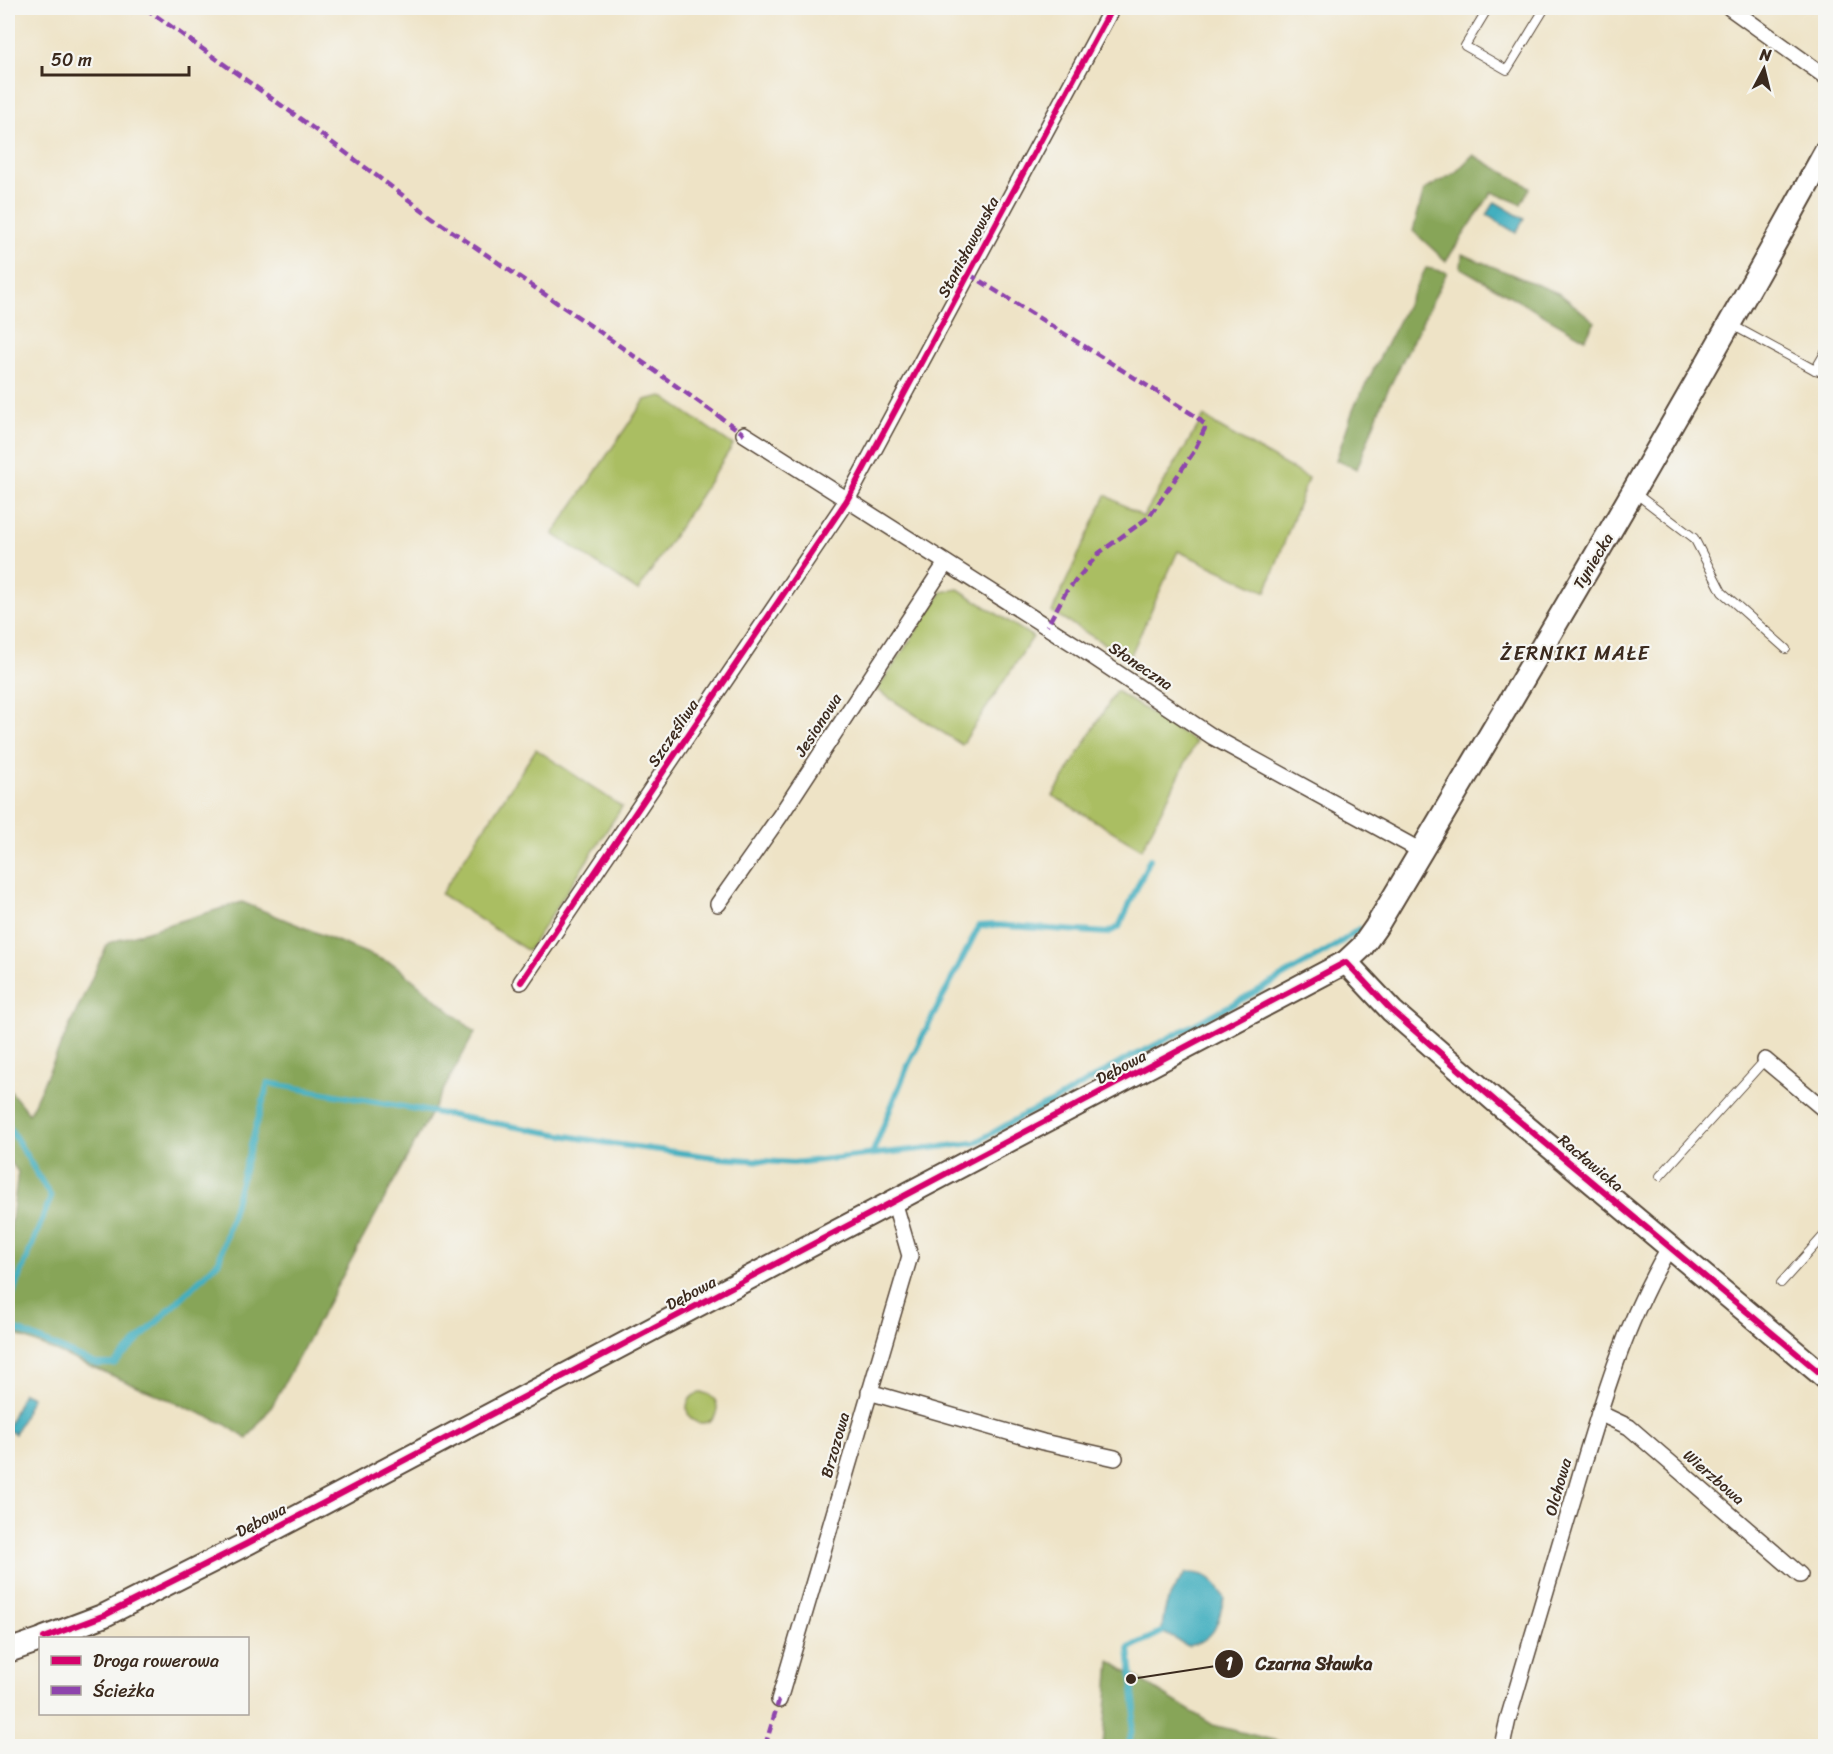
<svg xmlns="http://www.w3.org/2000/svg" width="1833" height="1754" font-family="Sriracha,sans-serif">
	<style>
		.green { fill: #aabe62; stroke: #727440; stroke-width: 1.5 }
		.forest { fill: #87a558; stroke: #61683b; stroke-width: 1.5 }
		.water { fill: #42afbf; stroke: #3e6c6e; stroke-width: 1.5 }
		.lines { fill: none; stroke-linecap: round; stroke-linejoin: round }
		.stream { stroke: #42afbf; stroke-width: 6 }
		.lane-casing { stroke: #564637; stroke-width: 10 }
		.street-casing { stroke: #564637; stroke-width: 18 }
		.secondary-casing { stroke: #564637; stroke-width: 26 }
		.lane { stroke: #fff; stroke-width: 8 }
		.street { stroke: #fff; stroke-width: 15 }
		.secondary { stroke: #fff; stroke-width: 22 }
		.quiet { stroke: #8e44ad; stroke-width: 4.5; stroke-dasharray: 9 4.5; stroke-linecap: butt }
		.cycleway-casing { stroke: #f6f6f2; stroke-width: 10 }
		.cycleway { stroke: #d6006c; stroke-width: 6 }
		.labels { text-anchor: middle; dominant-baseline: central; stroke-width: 4.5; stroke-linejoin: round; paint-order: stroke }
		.street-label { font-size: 16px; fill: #3b2a1e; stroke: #f6f6f2 }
		.quarter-label { font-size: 20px; letter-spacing: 1.5px; fill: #3b2a1e; stroke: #f6f6f2 }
		.leader { fill: none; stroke: #3b2a1e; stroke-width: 2 }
		.callout-dot { fill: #3b2a1e; stroke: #f6f6f2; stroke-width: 2 }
		.mark-label { font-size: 18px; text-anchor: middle; font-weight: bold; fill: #fff }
		.callout-label { font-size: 18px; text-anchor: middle; font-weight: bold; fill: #3b2a1e; stroke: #f6f6f2; stroke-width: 4.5; stroke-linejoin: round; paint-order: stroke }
	</style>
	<rect width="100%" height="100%" fill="#f6f6f2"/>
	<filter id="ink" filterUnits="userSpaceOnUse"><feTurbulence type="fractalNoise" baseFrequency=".0167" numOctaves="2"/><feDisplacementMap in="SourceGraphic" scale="12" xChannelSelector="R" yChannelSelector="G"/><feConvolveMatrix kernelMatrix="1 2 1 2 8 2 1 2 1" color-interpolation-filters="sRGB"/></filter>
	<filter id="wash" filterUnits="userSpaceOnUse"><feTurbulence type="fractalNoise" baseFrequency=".008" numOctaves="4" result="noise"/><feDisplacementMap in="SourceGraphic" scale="24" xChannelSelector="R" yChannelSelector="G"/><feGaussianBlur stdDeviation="1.35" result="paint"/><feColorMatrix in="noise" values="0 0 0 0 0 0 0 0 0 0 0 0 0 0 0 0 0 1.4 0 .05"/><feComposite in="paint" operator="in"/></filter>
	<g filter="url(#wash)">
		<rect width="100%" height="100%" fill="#eee3c6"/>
		<g class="green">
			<polygon points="662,396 733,445 638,591 553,534 645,400"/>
			<polygon points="1204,416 1219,427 1308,478 1266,592 1178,551 1129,659 1052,612 1106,495 1143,517"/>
			<polygon points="958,589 1033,637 962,745 877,690 942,592"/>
			<polygon points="1116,691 1196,742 1142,849 1053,796"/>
			<polygon points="536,749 622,807 528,951 441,894"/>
			<circle cx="702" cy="1408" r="15"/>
		</g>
		<g class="forest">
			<polygon points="1473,155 1530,187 1521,204 1492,192 1446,261 1413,231 1424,190 1455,173"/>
			<polygon points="1462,254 1560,294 1595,322 1585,339 1461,268"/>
			<polygon points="1426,268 1447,272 1383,400 1357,469 1336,460 1354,407"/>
			<polygon points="242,902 395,965 475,1032 272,1406 247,1439 223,1423 8,1331 8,1248 18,1172 8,1158 8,1088 29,1114 108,943"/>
			<polygon points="1110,1661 1213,1725 1297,1746 1103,1746"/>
		</g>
		<g class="water">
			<polygon points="1495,202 1524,219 1516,233 1487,215"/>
			<polygon points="23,1393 32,1397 15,1434 8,1430 8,1426"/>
			<path d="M1186,1573C1208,1573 1214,1578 1224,1598C1218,1623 1217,1639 1188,1646L1162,1632C1163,1606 1170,1592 1186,1573Z"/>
		</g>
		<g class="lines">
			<g class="stream">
				<polyline points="8,1125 51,1197 8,1306"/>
				<polyline points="872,1154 908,1065 979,926 994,925 1107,933 1119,927 1150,859"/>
				<polyline points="8,1326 96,1364 114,1364 219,1261 268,1083 613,1144 721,1158 793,1163 975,1143 1024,1115 1051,1103 1130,1057 1150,1048 1252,994 1335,946 1359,929"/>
				<polyline points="1129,1746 1135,1709 1129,1648 1162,1632"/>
			</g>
		</g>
	</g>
	<g filter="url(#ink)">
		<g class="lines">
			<g class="lane-casing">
				<g id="lane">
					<polyline points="1488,8 1465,46 1507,70 1545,8"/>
					<polyline points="1732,325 1815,370 1826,373"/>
					<polyline points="1815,370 1826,351"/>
					<polyline points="1635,493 1694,538 1722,592 1786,649"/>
					<polyline points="1660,1176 1765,1060"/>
					<polyline points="1781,1283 1826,1233"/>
				</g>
			</g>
			<g class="street-casing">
				<g id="street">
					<polyline points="1730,8 1826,77"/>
					<polyline points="744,434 1080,648 1213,737 1421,851"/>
					<polyline points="718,904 780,816 946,563"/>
					<polyline points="521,982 847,500 1112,8"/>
					<polyline points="1765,1060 1826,1111"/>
					<polyline points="869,1392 1043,1442 1115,1458"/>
					<polyline points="1599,1413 1629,1427 1800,1575"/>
					<polyline points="779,1700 910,1256 894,1201"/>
					<path d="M1502,1746L1508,1719C1530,1644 1552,1570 1574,1496C1599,1411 1624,1323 1670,1246"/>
				</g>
			</g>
			<g class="secondary-casing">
				<g id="secondary">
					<polyline points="1346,962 1392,1011 1500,1105 1826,1378"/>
					<path d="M44,1638L105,1615L246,1544L1346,962L1362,947L1376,927C1529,670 1682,413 1826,151"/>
					<polyline points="8,1651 40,1640"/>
				</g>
			</g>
			<use href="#lane" class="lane"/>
			<use href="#street" class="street"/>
			<use href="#secondary" class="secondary"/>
			<g class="quiet">
				<polyline points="145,8 302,120 437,221 600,332 744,434"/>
				<polyline points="969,274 1197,417 1206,426 1193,453 1149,517 1099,553 1066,592 1047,626"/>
				<polyline points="765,1746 779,1700"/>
			</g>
			<g class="cycleway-casing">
				<g id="cycleway">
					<polyline points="521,982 847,500 1112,8"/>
					<polyline points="44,1638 105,1615 246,1544 1346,962 1392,1011 1500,1105 1826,1378"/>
				</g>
			</g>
			<use href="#cycleway" class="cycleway"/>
		</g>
	</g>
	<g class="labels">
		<g class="street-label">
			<text transform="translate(968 247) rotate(-62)">Stanisławowska</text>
			<text transform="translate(1593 561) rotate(-59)">Tyniecka</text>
			<text transform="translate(1141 666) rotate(34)">Słoneczna</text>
			<text transform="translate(818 725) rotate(-57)">Jesionowa</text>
			<text transform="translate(673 733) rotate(-56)">Szczęśliwa</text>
			<text transform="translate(1121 1067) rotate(-28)">Dębowa</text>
			<text transform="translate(1591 1163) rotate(40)">Racławicka</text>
			<text transform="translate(691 1293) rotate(-28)">Dębowa</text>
			<text transform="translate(835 1445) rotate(-74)">Brzozowa</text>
			<text transform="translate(1714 1477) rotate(41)">Wierzbowa</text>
			<text transform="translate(1558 1487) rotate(-74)">Olchowa</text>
			<text transform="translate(261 1520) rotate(-28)">Dębowa</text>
		</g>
		<g class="quarter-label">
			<text x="1575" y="653">ŻERNIKI MAŁE</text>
		</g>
	</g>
	<path class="leader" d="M1131 1679L1229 1664"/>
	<g class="callout-dot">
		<circle cx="1131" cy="1679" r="6"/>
		<circle cx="1229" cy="1664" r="15"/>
	</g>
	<g class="mark-label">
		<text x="1229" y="1670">1</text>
	</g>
	<g class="callout-label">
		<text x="1314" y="1670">Czarna Sławka</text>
	</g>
	<rect width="1833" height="1754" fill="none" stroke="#f6f6f2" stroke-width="30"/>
	<rect x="39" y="1637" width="210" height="78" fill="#f6f6f2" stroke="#aba49d" stroke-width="1.5"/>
	<rect x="51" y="1656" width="30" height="9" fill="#d6006c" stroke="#aba49d" stroke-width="1.5"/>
	<text x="93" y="1667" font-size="18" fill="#3b2a1e">Droga rowerowa</text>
	<rect x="51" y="1686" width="30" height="9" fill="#8e44ad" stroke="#aba49d" stroke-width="1.5"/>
	<text x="93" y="1697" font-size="18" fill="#3b2a1e">Ścieżka</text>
	<g transform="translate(1764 69) rotate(7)" stroke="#f6f6f2" stroke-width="4.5" paint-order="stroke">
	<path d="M0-4.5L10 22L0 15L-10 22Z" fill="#3b2a1e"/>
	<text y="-9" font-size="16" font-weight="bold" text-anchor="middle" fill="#3b2a1e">N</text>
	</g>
	<path d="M42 66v9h147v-9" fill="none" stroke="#3b2a1e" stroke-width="3"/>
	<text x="51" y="66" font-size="18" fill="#3b2a1e" stroke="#f6f6f2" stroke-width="4.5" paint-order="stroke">50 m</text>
</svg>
